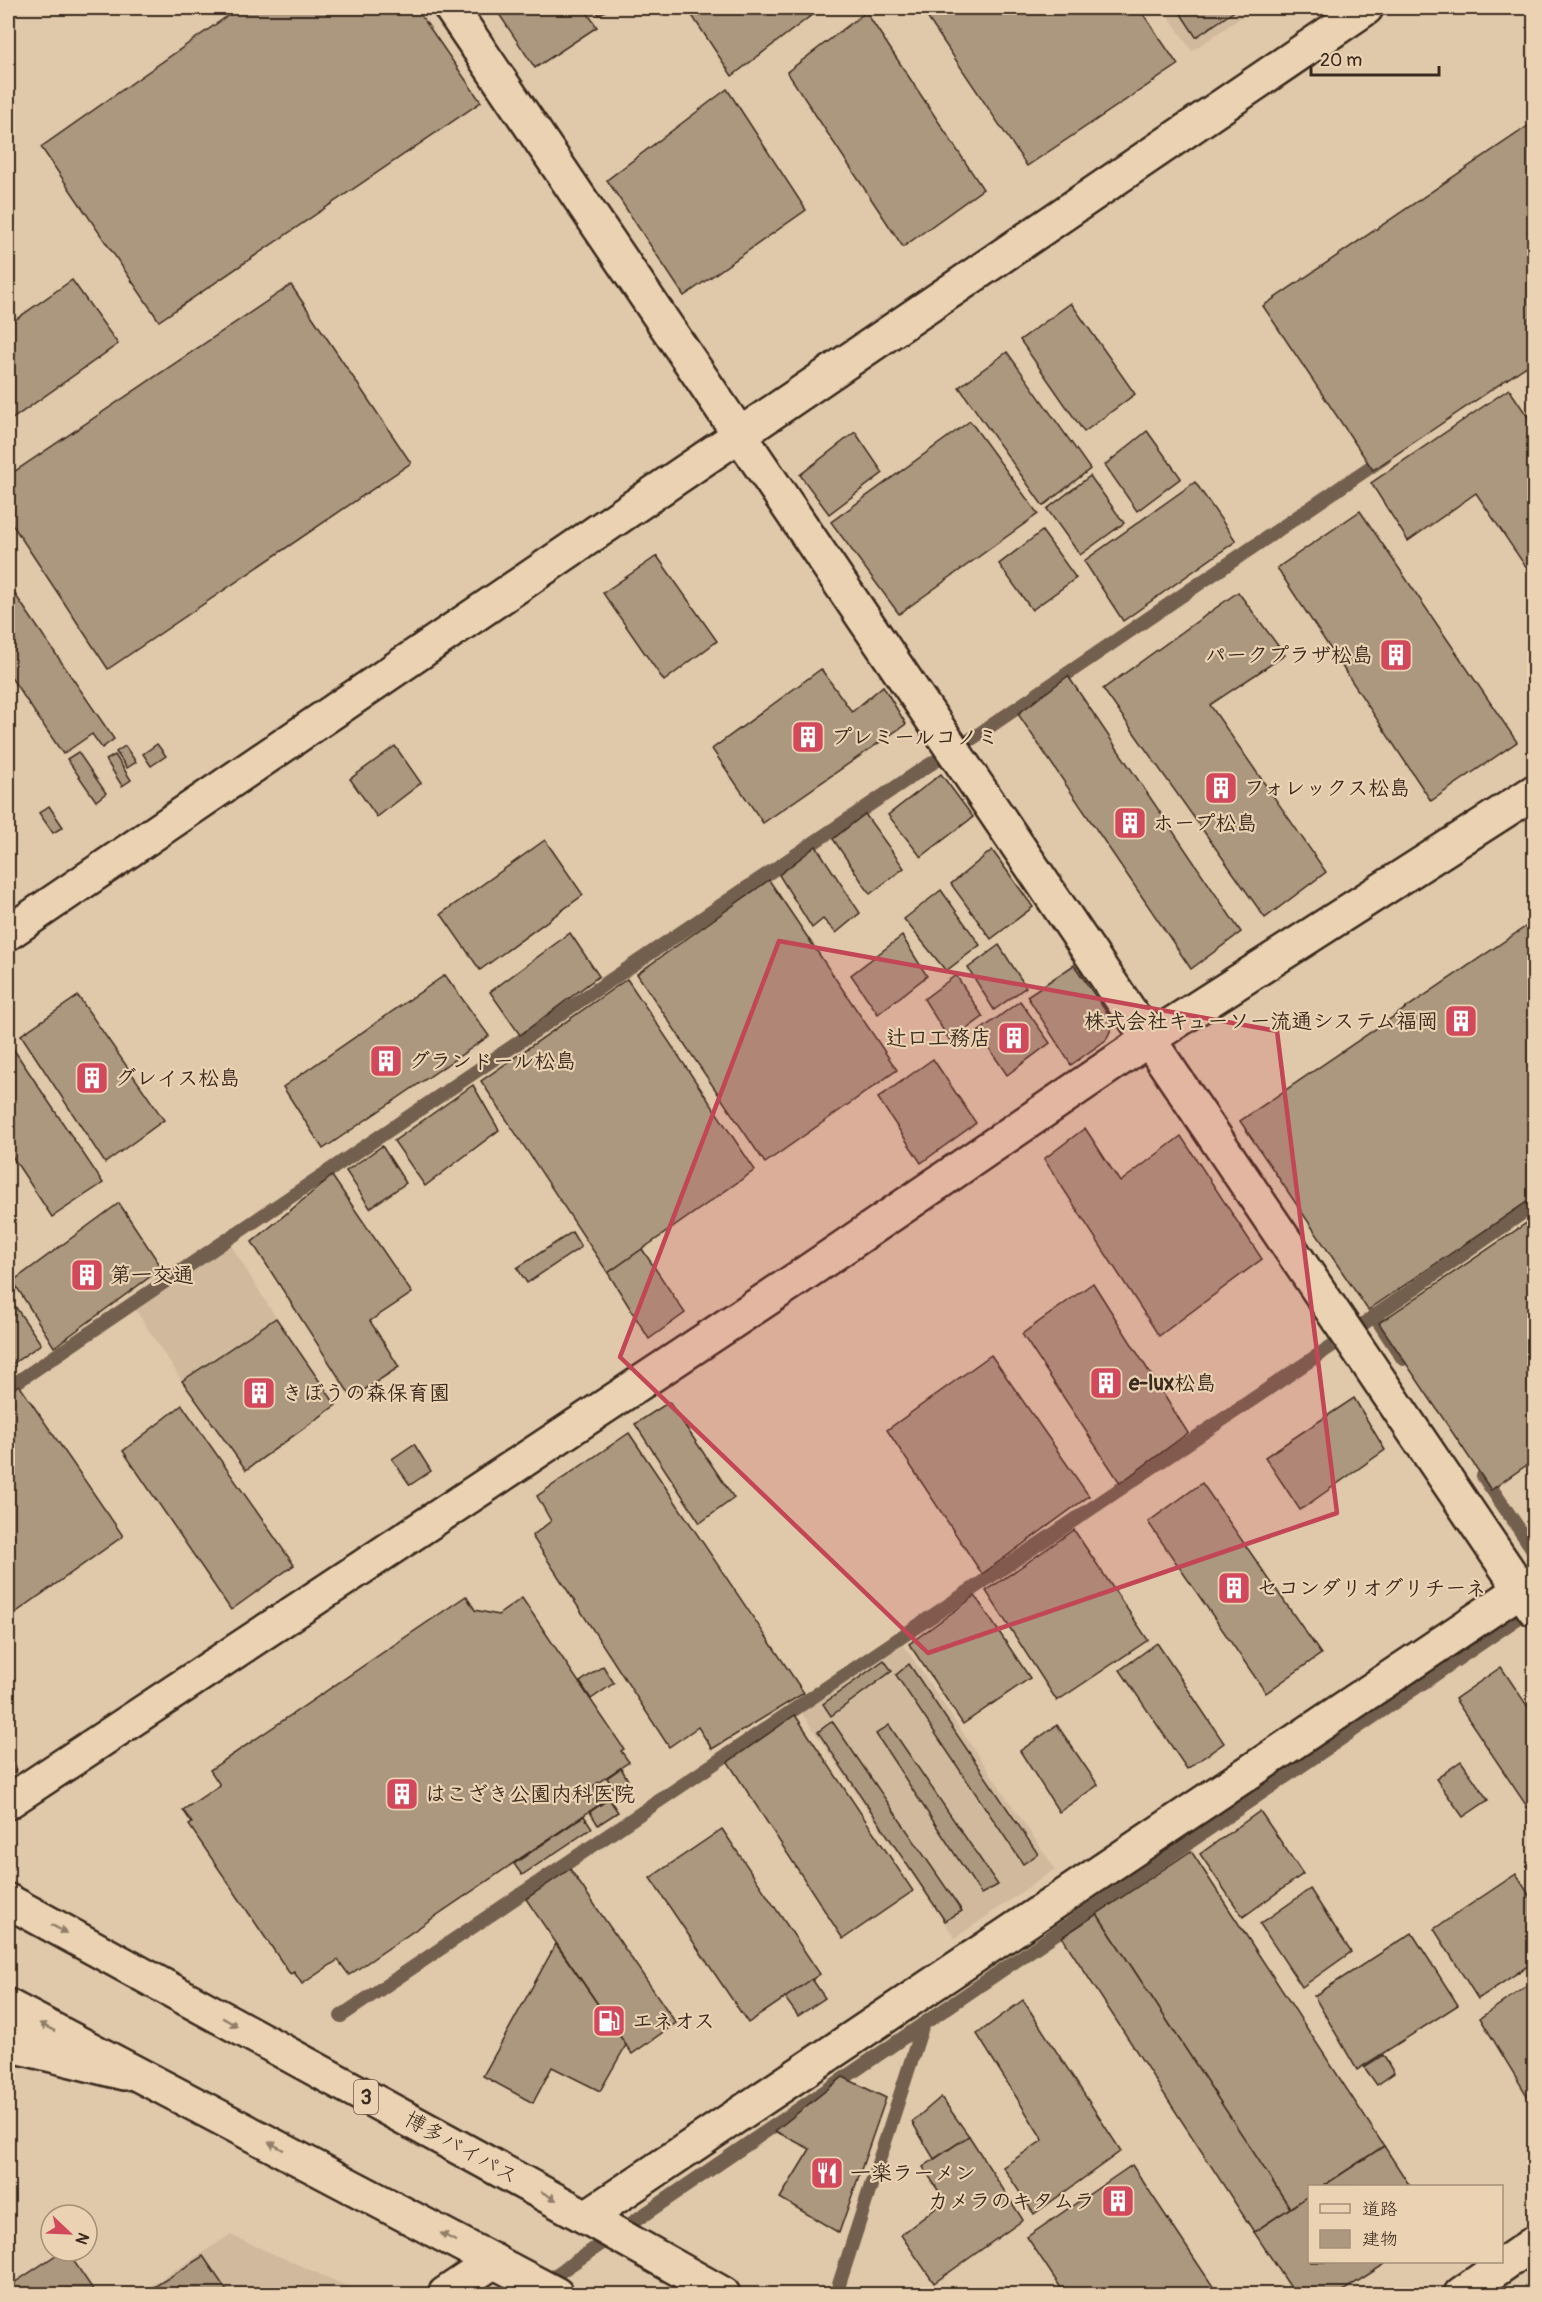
<svg xmlns="http://www.w3.org/2000/svg" width="1542" height="2302" font-family="Pangolin,'Klee One',sans-serif">
	<style>
		.built { fill: #d0b99d }
		.lines { fill: none; stroke-linecap: round; stroke-linejoin: round }
		.stream { stroke: #735f4d; stroke-width: 14 }
		.building { fill: #ac977f; stroke: #3b2a1e; stroke-width: 1.5 }
		.minor-casing { stroke: #3b2a1e; stroke-width: 38 }
		.major-casing { stroke: #3b2a1e; stroke-width: 38 }
		.highway-casing { stroke: #3b2a1e; stroke-width: 38 }
		.minor { stroke: #ead2b3; stroke-width: 33 }
		.major { stroke: #ead2b3; stroke-width: 33 }
		.highway { stroke: #ead2b3; stroke-width: 33 }
		.oneway { fill: #927e68 }
		.marked { fill: #c24655; fill-opacity: 0.2; stroke: #c24655; stroke-width: 4.5; stroke-linejoin: round }
		.labels { text-anchor: middle; dominant-baseline: central; stroke-width: 4.5; stroke-linejoin: round; paint-order: stroke }
		.shield { fill: #ead2b3; stroke: #705c4b; stroke-width: 1.5 }
		.shield-label { font-size: 20px; font-weight: bold; fill: #3b2a1e }
		.poi-label { font-size: 21px; font-weight: bold; fill: #3b2a1e; stroke: #ead2b3; text-anchor: start }
		.street-label { font-size: 21px; fill: #3b2a1e; stroke: #ead2b3 }
	</style>
	<rect width="100%" height="100%" fill="#e0c8aa"/>
	<filter id="ink" filterUnits="userSpaceOnUse"><feTurbulence type="fractalNoise" baseFrequency=".0167" numOctaves="2"/><feDisplacementMap in="SourceGraphic" scale="12" xChannelSelector="R" yChannelSelector="G"/><feConvolveMatrix kernelMatrix="1 2 1 2 8 2 1 2 1" color-interpolation-filters="sRGB"/></filter>
	<g filter="url(#ink)">
		<g class="built">
			<polygon points="1163,8 1255,8 1192,51"/>
			<polygon points="229,1242 276,1318 182,1381 135,1309"/>
			<polygon points="898,1637 1055,1869 955,1938 797,1706"/>
			<polygon points="230,2235 365,2294 138,2294"/>
		</g>
		<g class="lines">
			<g class="stream">
				<polyline points="1374,1315 1403,1359"/>
				<polyline points="8,1388 921,770 976,736 1385,457"/>
				<polyline points="1483,1476 1534,1551"/>
				<polyline points="8,1765 10,1768"/>
				<polyline points="341,2016 1330,1347 1534,1205"/>
				<polyline points="541,2285 1534,1607"/>
				<polyline points="836,2294 923,2024"/>
			</g>
		</g>
		<g class="building">
			<polygon points="239,8 416,8 481,102 159,321 41,147"/>
			<polygon points="495,8 584,8 597,27 535,68"/>
			<polygon points="594,8 610,8 599,15"/>
			<polygon points="687,8 821,8 732,76"/>
			<polygon points="921,8 1139,8 1178,65 1027,166"/>
			<polygon points="1177,8 1239,8 1196,37"/>
			<polygon points="866,12 983,189 903,247 787,72"/>
			<polygon points="727,89 806,210 684,296 607,180"/>
			<polygon points="1534,122 1534,361 1373,470 1263,306"/>
			<polygon points="72,280 118,344 8,422 8,325"/>
			<polygon points="291,285 411,463 108,669 8,518 8,476"/>
			<polygon points="1071,303 1135,394 1084,432 1020,340"/>
			<polygon points="1007,352 1090,469 1043,506 959,387"/>
			<polygon points="1509,389 1534,426 1534,579 1476,493 1408,541 1371,483"/>
			<polygon points="970,421 1038,514 899,614 831,522"/>
			<polygon points="1147,431 1181,478 1137,511 1105,465"/>
			<polygon points="855,432 883,473 829,514 800,475"/>
			<polygon points="1090,476 1124,523 1080,555 1047,509"/>
			<polygon points="1195,482 1236,541 1123,621 1084,561"/>
			<polygon points="1360,511 1517,742 1431,801 1277,568"/>
			<polygon points="1042,531 1076,578 1032,610 999,564"/>
			<polygon points="657,556 717,641 664,681 603,593"/>
			<polygon points="8,584 114,739 102,748 92,734 63,754 8,673"/>
			<polygon points="1238,592 1285,655 1210,705 1326,872 1265,918 1103,689"/>
			<polygon points="821,669 852,712 883,686 906,724 763,823 712,749"/>
			<polygon points="1068,676 1241,932 1191,969 1018,714"/>
			<polygon points="157,744 166,756 151,766 143,754"/>
			<polygon points="125,746 136,762 127,768 116,752"/>
			<polygon points="395,746 421,783 377,817 350,779"/>
			<polygon points="78,752 106,793 96,801 67,759"/>
			<polygon points="115,755 131,780 122,786 106,760"/>
			<polygon points="941,774 973,817 921,857 888,815"/>
			<polygon points="49,806 63,827 53,833 39,813"/>
			<polygon points="865,814 904,868 870,894 833,839"/>
			<polygon points="545,840 583,895 480,970 441,914"/>
			<polygon points="816,846 860,913 836,933 823,919 812,928 779,875"/>
			<polygon points="992,850 1033,907 991,939 951,884"/>
			<polygon points="769,880 897,1070 765,1163 637,974"/>
			<polygon points="941,890 980,945 946,971 904,919"/>
			<polygon points="1534,921 1534,1197 1368,1310 1240,1121"/>
			<polygon points="570,933 599,976 520,1035 490,992"/>
			<polygon points="902,936 927,976 878,1014 851,975"/>
			<polygon points="999,945 1026,987 994,1010 968,968"/>
			<polygon points="1074,965 1114,1023 1106,1040 1071,1065 1027,996"/>
			<polygon points="445,975 489,1036 323,1149 283,1087"/>
			<polygon points="956,975 983,1017 950,1041 924,999"/>
			<polygon points="627,979 755,1170 608,1273 481,1081"/>
			<polygon points="78,996 164,1120 105,1163 21,1035"/>
			<polygon points="1020,1001 1050,1043 1007,1075 978,1032"/>
			<polygon points="8,1041 103,1183 52,1217 8,1150"/>
			<polygon points="933,1059 976,1123 921,1163 878,1098"/>
			<polygon points="473,1085 499,1130 425,1186 394,1141"/>
			<polygon points="1085,1128 1120,1182 1181,1136 1262,1259 1159,1336 1044,1159"/>
			<polygon points="382,1146 406,1183 370,1208 346,1171"/>
			<polygon points="332,1176 412,1293 370,1321 399,1367 352,1398 252,1242"/>
			<polygon points="119,1203 162,1268 54,1347 13,1281"/>
			<polygon points="1534,1218 1534,1460 1491,1490 1379,1323"/>
			<polygon points="572,1232 581,1247 527,1283 517,1268"/>
			<polygon points="642,1249 685,1313 649,1339 608,1273"/>
			<polygon points="1093,1283 1188,1433 1120,1483 1022,1334"/>
			<polygon points="8,1296 41,1344 8,1367"/>
			<polygon points="276,1318 336,1405 246,1470 182,1381"/>
			<polygon points="991,1355 1089,1496 982,1574 887,1430"/>
			<polygon points="19,1385 123,1536 8,1618 8,1393"/>
			<polygon points="1354,1398 1385,1450 1300,1510 1265,1457"/>
			<polygon points="669,1402 734,1498 700,1523 635,1424"/>
			<polygon points="182,1405 294,1565 231,1610 123,1451"/>
			<polygon points="629,1433 804,1693 712,1749 698,1727 669,1747 532,1536 551,1521 537,1496"/>
			<polygon points="414,1444 431,1471 410,1485 392,1459"/>
			<polygon points="1202,1483 1321,1654 1266,1693 1148,1522"/>
			<polygon points="1074,1530 1148,1640 1057,1701 986,1591"/>
			<polygon points="466,1596 475,1610 498,1615 522,1598 624,1749 621,1751 629,1762 593,1786 603,1802 349,1975 338,1960 302,1984 294,1972 290,1974 189,1825 192,1823 183,1810 220,1785 210,1770"/>
			<polygon points="975,1596 1030,1678 963,1724 909,1644"/>
			<polygon points="1157,1643 1224,1743 1187,1769 1120,1670"/>
			<polygon points="884,1660 892,1671 831,1716 823,1704"/>
			<polygon points="909,1664 1038,1854 1023,1864 896,1675"/>
			<polygon points="603,1666 614,1683 591,1699 580,1682"/>
			<polygon points="1501,1667 1534,1716 1534,1817 1455,1699"/>
			<polygon points="795,1715 913,1891 843,1939 728,1762"/>
			<polygon points="832,1721 962,1911 945,1921 818,1732"/>
			<polygon points="889,1725 998,1885 981,1894 876,1734"/>
			<polygon points="1057,1725 1098,1785 1059,1812 1020,1751"/>
			<polygon points="1461,1761 1488,1800 1463,1817 1436,1779"/>
			<polygon points="621,1768 628,1780 614,1789 607,1778"/>
			<polygon points="609,1799 618,1812 598,1825 590,1812"/>
			<polygon points="1260,1811 1303,1874 1243,1917 1200,1854"/>
			<polygon points="584,1816 592,1828 522,1875 514,1864"/>
			<polygon points="722,1829 820,1974 748,2023 650,1878"/>
			<polygon points="1191,1851 1384,2146 1323,2186 1310,2186 1310,2195 1290,2208 1097,1914"/>
			<polygon points="570,1869 676,2023 632,2054 526,1899"/>
			<polygon points="1516,1874 1534,1903 1534,1962 1478,1999 1434,1929"/>
			<polygon points="1310,1889 1351,1952 1302,1987 1260,1924"/>
			<polygon points="1097,1914 1290,2208 1254,2232 1062,1937"/>
			<polygon points="1412,1933 1458,2005 1357,2070 1314,1996"/>
			<polygon points="556,1944 626,2045 600,2091 552,2067 533,2103 483,2076"/>
			<polygon points="812,1979 825,1998 798,2016 785,1998"/>
			<polygon points="1534,1981 1534,2107 1480,2018"/>
			<polygon points="1023,2000 1121,2151 1034,2214 1003,2167 1043,2140 977,2034"/>
			<polygon points="1383,2055 1394,2073 1377,2085 1364,2067"/>
			<polygon points="843,2077 886,2098 839,2233 780,2198 810,2149 775,2131"/>
			<polygon points="941,2097 969,2136 934,2159 912,2122"/>
			<polygon points="969,2136 1023,2220 934,2283 901,2235 945,2201 923,2167"/>
			<polygon points="1384,2146 1410,2186 1323,2186"/>
			<polygon points="1132,2165 1218,2294 1065,2294 1027,2237"/>
			<polygon points="1310,2195 1310,2262 1388,2262 1338,2294 1295,2294 1254,2232"/>
			<polygon points="62,2251 67,2251 96,2294 8,2294 8,2287"/>
			<polygon points="203,2256 229,2294 143,2294"/>
		</g>
		<g class="lines">
			<g class="minor-casing">
				<g id="minor">
					<polyline points="451,8 1534,1609"/>
					<polyline points="8,933 1366,8"/>
					<polyline points="8,1802 797,1279 1149,1039 1534,792"/>
					<polyline points="586,2217 1534,1581"/>
					<polyline points="445,2294 494,2261"/>
					<polyline points="1461,2294 1534,2243"/>
				</g>
			</g>
			<g class="major-casing">
				<polyline id="major" points="8,2044 124,2073"/>
			</g>
			<g class="highway-casing">
				<g id="highway">
					<polyline points="8,1901 586,2217 723,2294"/>
					<polyline points="8,2006 556,2294"/>
				</g>
			</g>
			<use href="#minor" class="minor"/>
			<use href="#major" class="major"/>
			<use href="#highway" class="highway"/>
		</g>
		<defs><path id="oneway-solid" d="M-6-.8H1V-3.2L6.5 0L1 3.2V.8H-6Z" transform="scale(1.5)"/></defs>
		<g class="oneway">
			<use href="#oneway-solid" transform="translate(59 1929) rotate(29)"/>
			<use href="#oneway-solid" transform="translate(230 2022) rotate(29)"/>
			<use href="#oneway-solid" transform="translate(47 2027) rotate(-153)"/>
			<use href="#oneway-solid" transform="translate(276 2146) rotate(-152)"/>
			<use href="#oneway-solid" transform="translate(549 2196) rotate(29)"/>
			<use href="#oneway-solid" transform="translate(448 2237) rotate(-152)"/>
		</g>
	</g>
	<path class="marked" d="M779,941L1277,1031L1337,1513L928,1653L620,1357Z"/>
	<defs>
		<g id="building-square" transform="scale(1.725)"><rect x="-9" y="-9" width="18" height="18" rx="4" fill="#d1495b" stroke="#ead2b3"/><path d="M-4-6H4V6H1V3H-1V6H-4ZM-2.5-4.3h1.7v1.8h-1.7ZM.8-4.3h1.7v1.8H.8ZM-2.5-1h1.7V.8h-1.7ZM.8-1h1.7V.8H.8Z" fill="#fff"/></g>
		<g id="fuel-square" transform="scale(1.725)"><rect x="-9" y="-9" width="18" height="18" rx="4" fill="#d1495b" stroke="#ead2b3"/><path d="M-5.5-6h7V0h2V4h1.3V-2.5L3-4.5l.8-.8L6-3V5H2.5V1h-1V6h-7ZM-4.2-4.7v3.2H.2V-4.7Z" fill="#fff"/></g>
		<g id="restaurant-square" transform="scale(1.725)"><rect x="-9" y="-9" width="18" height="18" rx="4" fill="#d1495b" stroke="#ead2b3"/><path d="M-5-6h1v4h1v-4h1v4h1v-4h1v5L-1.5 .5V6h-2V.5L-5-1ZM5-6V6H3V1.5H1.5Q1.5-4 5-6Z" fill="#fff"/></g>
	</defs>
	<g fill-rule="evenodd">
		<use href="#building-square" x="1396" y="655"/>
		<use href="#building-square" x="808" y="737"/>
		<use href="#building-square" x="1221" y="788"/>
		<use href="#building-square" x="1130" y="823"/>
		<use href="#building-square" x="1461" y="1021"/>
		<use href="#building-square" x="1014" y="1038"/>
		<use href="#building-square" x="386" y="1061"/>
		<use href="#building-square" x="92" y="1078"/>
		<use href="#building-square" x="87" y="1275"/>
		<use href="#building-square" x="1106" y="1383"/>
		<use href="#building-square" x="259" y="1393"/>
		<use href="#building-square" x="1234" y="1588"/>
		<use href="#building-square" x="402" y="1794"/>
		<use href="#fuel-square" x="609" y="2021"/>
		<use href="#restaurant-square" x="827" y="2173"/>
		<use href="#building-square" x="1118" y="2201"/>
	</g>
	<g class="labels">
		<rect class="shield" x="354" y="2080" width="24" height="34" rx="4.5"/>
		<g class="shield-label">
			<text x="366" y="2097">3</text>
		</g>
		<g class="poi-label">
			<text x="1373" y="655" text-anchor="end">パークプラザ松島</text>
			<text x="831" y="737">プレミールコノミ</text>
			<text x="1244" y="788">フォレックス松島</text>
			<text x="1153" y="823">ホープ松島</text>
			<text x="1438" y="1021" text-anchor="end">株式会社キューソー流通システム福岡</text>
			<text x="991" y="1038" text-anchor="end">辻口工務店</text>
			<text x="409" y="1061">グランドール松島</text>
			<text x="115" y="1078">グレイス松島</text>
			<text x="110" y="1275">第一交通</text>
			<text x="1129" y="1383">e-lux松島</text>
			<text x="282" y="1393">きぼうの森保育園</text>
			<text x="1257" y="1588">セコンダリオグリチーネ</text>
			<text x="425" y="1794">はこざき公園内科医院</text>
			<text x="632" y="2021">エネオス</text>
			<text x="850" y="2173">一楽ラーメン</text>
			<text x="1095" y="2201" text-anchor="end">カメラのキタムラ</text>
		</g>
		<g class="street-label">
			<text transform="translate(461 2148) rotate(29)">博多バイパス</text>
		</g>
	</g>
	<rect width="1542" height="2302" fill="none" stroke="#ead2b3" stroke-width="30"/>
	<rect x="15" y="15" width="1512" height="2272" fill="none" stroke="#3b2a1e" stroke-width="2" filter="url(#ink)"/>
	<rect x="1308" y="2185" width="195" height="78" fill="#ead2b3" stroke="#a48f77" stroke-width="1.5"/>
	<rect x="1320" y="2204" width="30" height="9" fill="#ead2b3" stroke="#a48f77" stroke-width="1.5"/>
	<text x="1362" y="2215" font-size="18" fill="#3b2a1e">道路</text>
	<rect x="1320" y="2230" width="30" height="18" fill="#ac977f" stroke="#a48f77" stroke-width="1.5"/>
	<text x="1362" y="2245" font-size="18" fill="#3b2a1e">建物</text>
	<g transform="translate(69 2233) rotate(113)"><circle r="28" fill="#ead2b3" stroke="#a48f77" stroke-width="1.5"/>
	<path d="M0-4.5L10 22L0 15L-10 22Z" fill="#d1495b"/>
	<text y="-9" font-size="16" font-weight="bold" text-anchor="middle" fill="#3b2a1e">N</text>
	</g>
	<path d="M1311 66v9h128v-9" fill="none" stroke="#3b2a1e" stroke-width="3"/>
	<text x="1320" y="66" font-size="18" fill="#3b2a1e" stroke="#ead2b3" stroke-width="4.5" paint-order="stroke">20 m</text>
</svg>
